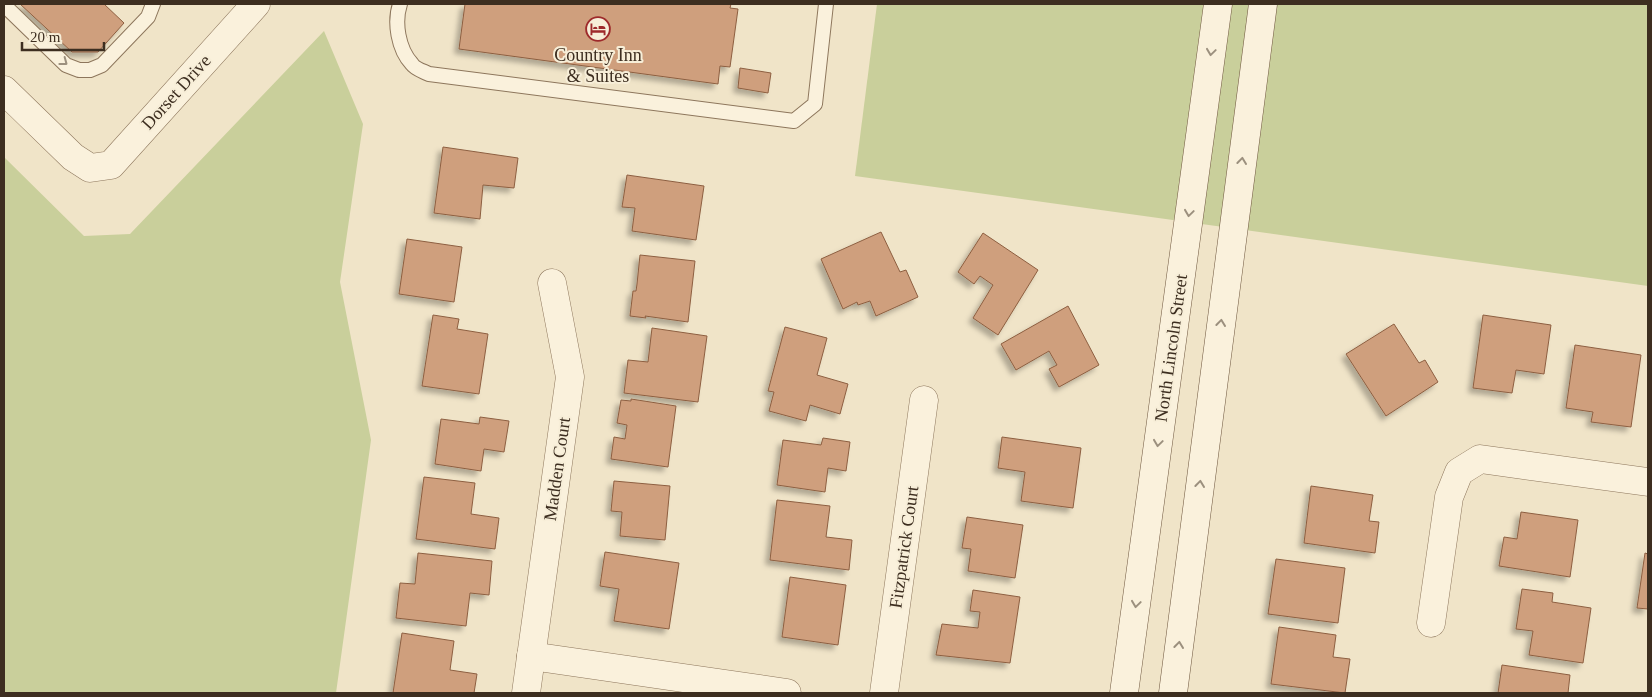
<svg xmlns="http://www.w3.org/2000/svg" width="1652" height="697" font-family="'Times New Roman',serif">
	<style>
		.grass { fill: #c9cf9b }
		.building { fill: #cf9f7d; stroke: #8d5f41; filter: url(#shadow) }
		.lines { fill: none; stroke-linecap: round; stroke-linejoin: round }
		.lane-casing { stroke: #8d765c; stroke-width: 16 }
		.street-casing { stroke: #8d765c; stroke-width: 29 }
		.secondary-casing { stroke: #6f573f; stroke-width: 29 }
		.lane { stroke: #faf1dc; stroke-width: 14 }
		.street { stroke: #faf1dc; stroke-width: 28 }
		.secondary { stroke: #faf1dc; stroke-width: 28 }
		.oneway { stroke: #9c907e }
		.labels { text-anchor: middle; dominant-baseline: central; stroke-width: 4; stroke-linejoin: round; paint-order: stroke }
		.poi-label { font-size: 18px; fill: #3d2e20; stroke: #f7eed8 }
		.street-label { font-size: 18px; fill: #3d2e20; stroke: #f7eed8 }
	</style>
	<defs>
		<filter id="shadow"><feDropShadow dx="-4.5" dy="4.5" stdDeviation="2.5" flood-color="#0004"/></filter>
	</defs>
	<rect width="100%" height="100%" fill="#f0e4c8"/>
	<g class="grass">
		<polygon points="877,4 1648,4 1648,286 855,176"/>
		<polygon points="324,31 363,124 340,282 371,440 336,693 4,693 4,157 84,236 130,234"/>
	</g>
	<g class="building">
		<polygon points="20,4 104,4 124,23 98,52 72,52"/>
		<polygon points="465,4 731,4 730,8 738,9 730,67 720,66 718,84 459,49"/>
		<polygon points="740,68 771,73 768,93 738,88"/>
		<polygon points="443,147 518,158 514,188 483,185 480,219 434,213"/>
		<polygon points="627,175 704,186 696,240 632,231 635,208 622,207"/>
		<polygon points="881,232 900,272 906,270 918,297 876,316 870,301 858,305 857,302 843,309 821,259"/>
		<polygon points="983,233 1038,270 998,335 973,318 993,285 980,276 974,284 958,272"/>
		<polygon points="407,239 462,247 454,302 399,294"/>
		<polygon points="640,255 695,261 688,322 645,316 646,318 630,316 633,291 636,291 637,284"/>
		<polygon points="1068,306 1099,365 1059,387 1049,369 1057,365 1049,351 1016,370 1001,344"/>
		<polygon points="433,315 459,319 457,329 488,334 479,394 422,386"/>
		<polygon points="1483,315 1551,325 1544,374 1516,370 1512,393 1473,388"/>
		<polygon points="1394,324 1419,363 1425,360 1438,382 1386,416 1346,354"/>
		<polygon points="785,327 827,338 817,375 848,384 840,414 810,405 806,421 769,411 774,392 768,391"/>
		<polygon points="652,328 707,336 698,402 624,393 628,360 648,362"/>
		<polygon points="1575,345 1641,355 1631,427 1591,422 1593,412 1566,408"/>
		<polygon points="631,399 676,406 668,467 611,459 614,437 625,439 627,425 617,423 621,400 631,401"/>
		<polygon points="480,417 509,421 504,452 484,449 481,471 435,464 441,419 479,424"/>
		<polygon points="1002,437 1081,448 1073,508 1021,501 1025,472 998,468"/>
		<polygon points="823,438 850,442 846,471 828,468 825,492 777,485 783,440 821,445"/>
		<polygon points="424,477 475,483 471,514 499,518 495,549 416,539"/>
		<polygon points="614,481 670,486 665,540 620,536 622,512 611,511"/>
		<polygon points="1311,486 1373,495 1369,521 1379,522 1375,553 1304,543"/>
		<polygon points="777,500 830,506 826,537 852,540 849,570 770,560"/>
		<polygon points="1521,512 1578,520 1570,577 1499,566 1504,537 1517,539"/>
		<polygon points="967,517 1023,525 1015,578 968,571 971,549 962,548"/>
		<polygon points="605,552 679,563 669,629 614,621 619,589 600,586"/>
		<polygon points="418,553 492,561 489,595 470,593 466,626 396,618 400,583 415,584"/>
		<polygon points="1645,553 1648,554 1648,609 1637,608"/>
		<polygon points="1276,559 1345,568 1338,623 1268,614"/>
		<polygon points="790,577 846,585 838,645 782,637"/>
		<polygon points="1522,589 1553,593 1552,602 1591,608 1583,663 1529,655 1533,631 1516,629"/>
		<polygon points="973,590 1020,597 1010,663 936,655 942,624 978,628 980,612 970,611"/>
		<polygon points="1279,627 1336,635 1333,657 1350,659 1345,693 1271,684"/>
		<polygon points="402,633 454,641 450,670 477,674 474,693 393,693"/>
		<polygon points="1502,665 1570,675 1568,693 1498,693"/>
	</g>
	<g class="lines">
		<g class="lane-casing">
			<g id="lane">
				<path d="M400,4C394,22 398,49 412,64C415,69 423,71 429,74L794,121L815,104L826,4"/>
				<polyline points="4,5 66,65 79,70 90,70 102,65 148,17 153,4"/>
			</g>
		</g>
		<g class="street-casing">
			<g id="street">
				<polyline points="4,90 73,157 90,168 111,165 256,4"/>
				<polyline points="1431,623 1449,497 1459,472 1480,459 1648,482"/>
				<polyline points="531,656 787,693"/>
				<polyline points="526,693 570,377 552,283"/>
				<polyline points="884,693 924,400"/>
			</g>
		</g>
		<g class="secondary-casing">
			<g id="secondary">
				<polyline points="1124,693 1218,4"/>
				<polyline points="1173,693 1263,4"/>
			</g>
		</g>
		<use href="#lane" class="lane"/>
		<use href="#street" class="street"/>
		<use href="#secondary" class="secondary"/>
	</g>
	<defs><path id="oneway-chevron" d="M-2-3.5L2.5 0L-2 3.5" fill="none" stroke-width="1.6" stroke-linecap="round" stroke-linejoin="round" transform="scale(1.25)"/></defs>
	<g class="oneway">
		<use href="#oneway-chevron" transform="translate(1211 52) rotate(98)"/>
		<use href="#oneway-chevron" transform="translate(64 62) rotate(37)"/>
		<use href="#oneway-chevron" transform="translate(1242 161) rotate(-83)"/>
		<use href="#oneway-chevron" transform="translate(1189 213) rotate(98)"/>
		<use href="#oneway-chevron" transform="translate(1221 323) rotate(-83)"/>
		<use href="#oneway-chevron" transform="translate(1158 443) rotate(98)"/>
		<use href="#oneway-chevron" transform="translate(1200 484) rotate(-83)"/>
		<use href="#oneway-chevron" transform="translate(1136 604) rotate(98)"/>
		<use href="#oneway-chevron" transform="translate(1179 645) rotate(-83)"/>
	</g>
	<defs>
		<g id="hotel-ring" transform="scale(1.25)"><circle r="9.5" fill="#f7eed8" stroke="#9e2a2b" stroke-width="1.5"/><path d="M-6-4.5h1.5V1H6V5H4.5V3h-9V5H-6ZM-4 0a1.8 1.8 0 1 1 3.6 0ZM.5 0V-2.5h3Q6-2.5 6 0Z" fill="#9e2a2b"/></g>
	</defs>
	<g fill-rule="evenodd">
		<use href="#hotel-ring" x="598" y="29"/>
	</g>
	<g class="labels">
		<g class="poi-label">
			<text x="598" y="55">Country Inn<tspan x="598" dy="21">&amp; Suites</tspan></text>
		</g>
		<g class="street-label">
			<text transform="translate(176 92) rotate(-48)">Dorset Drive</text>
			<text transform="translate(1171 348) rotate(-82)">North Lincoln Street</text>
			<text transform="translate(557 469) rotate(-82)">Madden Court</text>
			<text transform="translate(904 547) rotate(-82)">Fitzpatrick Court</text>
		</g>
	</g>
	<rect width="1652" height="697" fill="none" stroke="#3d2e20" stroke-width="10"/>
	<path d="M22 42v8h82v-8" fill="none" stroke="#3d2e20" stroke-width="2.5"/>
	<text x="30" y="42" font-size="15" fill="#3d2e20" stroke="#f7eed8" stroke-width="4" paint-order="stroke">20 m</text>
</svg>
